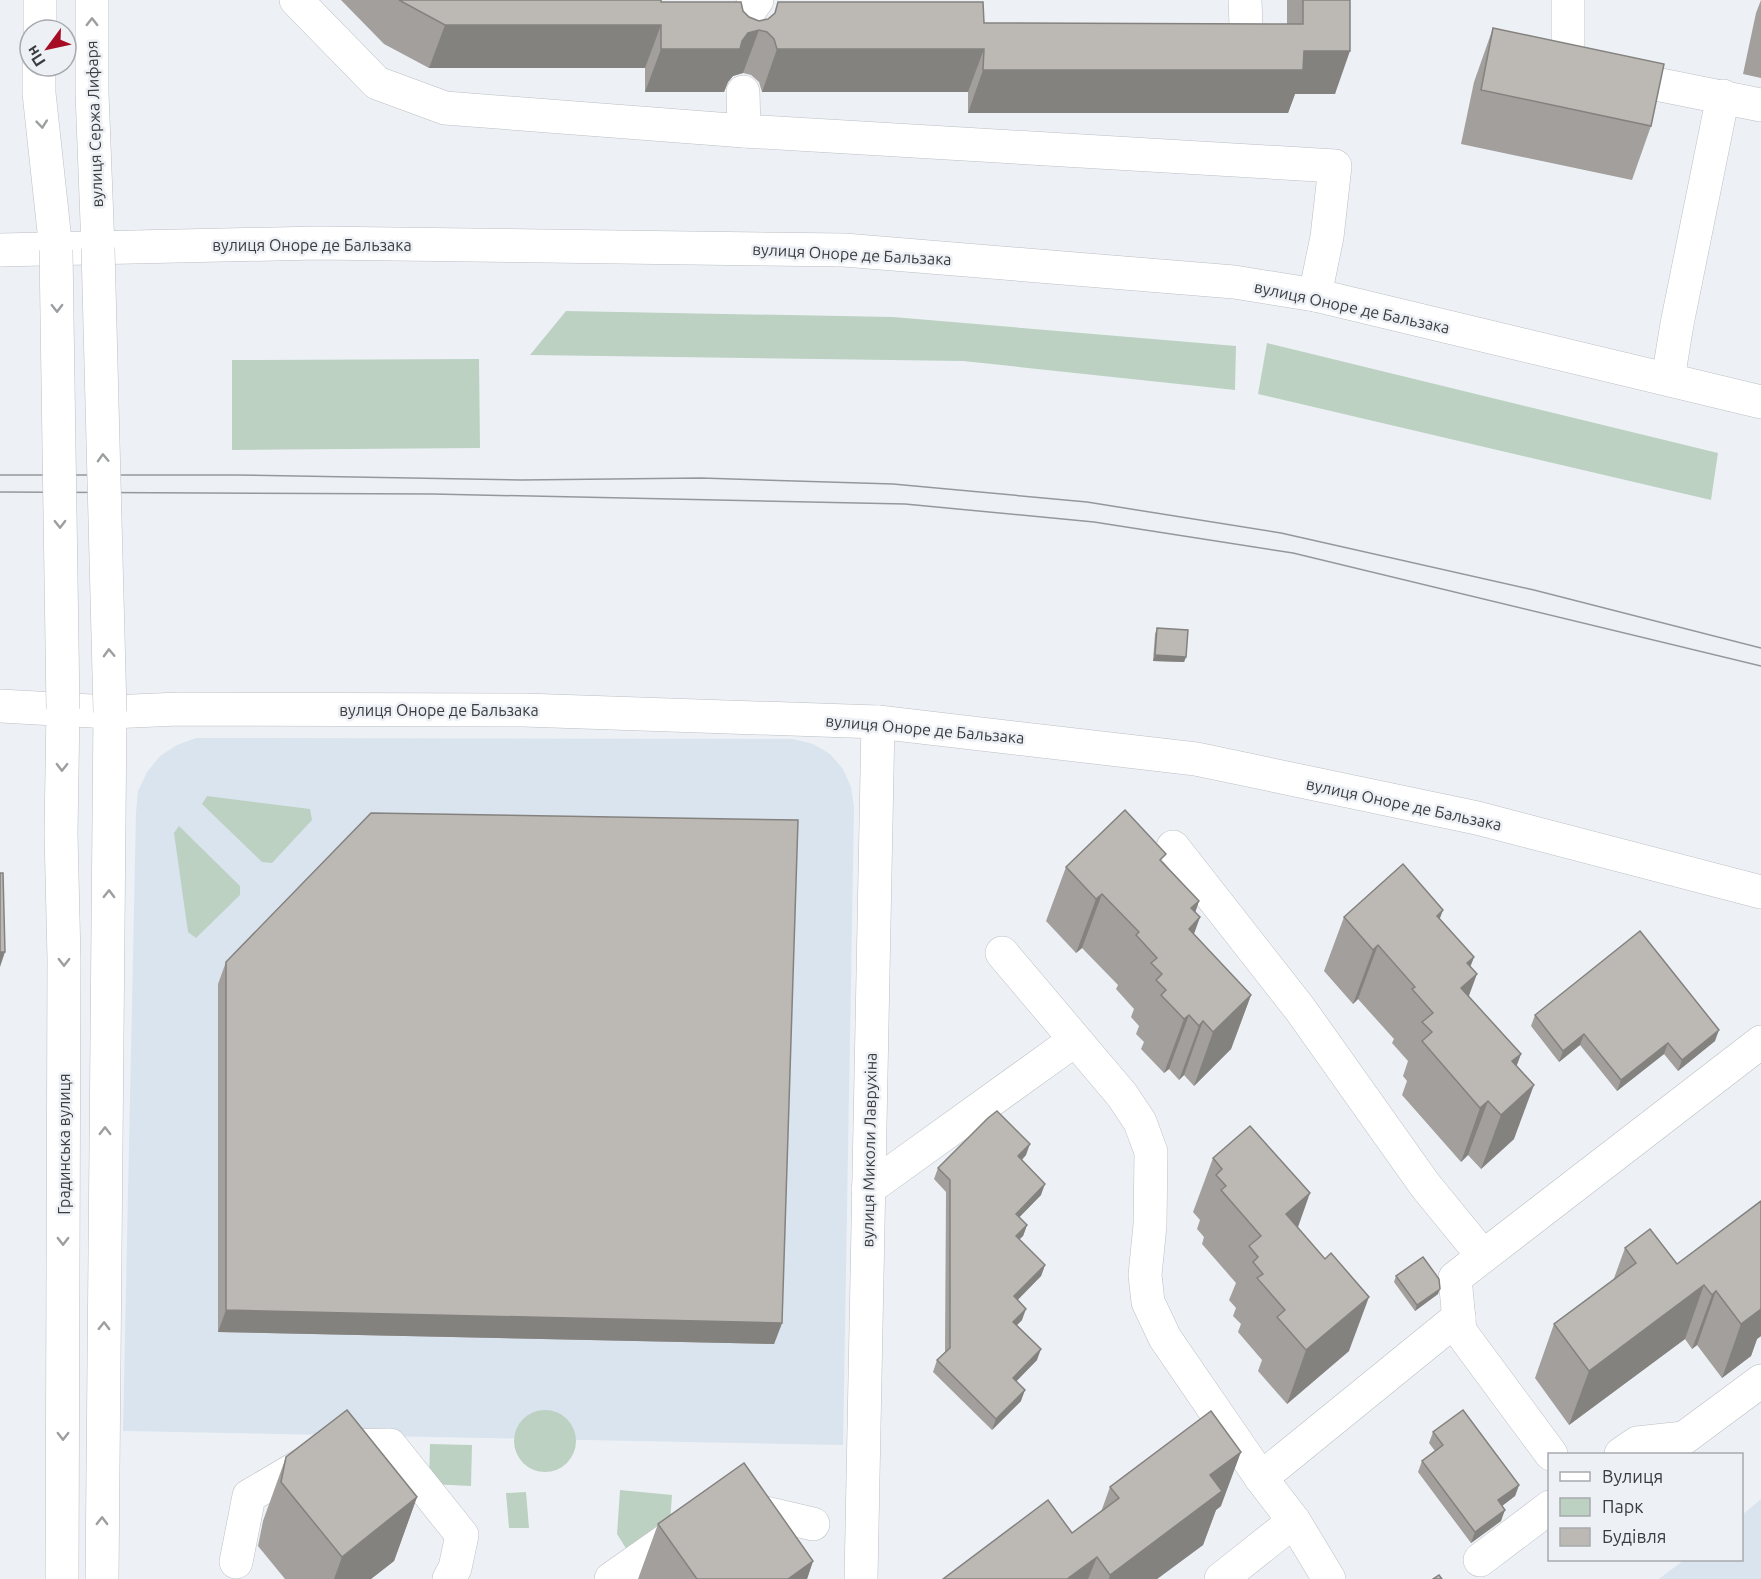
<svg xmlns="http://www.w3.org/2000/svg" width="1761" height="1579" font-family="Ubuntu,sans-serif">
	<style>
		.built { fill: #dae4ee }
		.green { fill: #bcd1c2 }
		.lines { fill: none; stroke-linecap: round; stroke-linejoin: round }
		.minor-casing { stroke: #bbbfc3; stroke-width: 34 }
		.minor { stroke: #fff; stroke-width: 33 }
		.tram { stroke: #95989b; stroke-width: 1.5 }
		.minor-bridge-casing { stroke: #bbbfc3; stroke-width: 34; stroke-linecap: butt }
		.minor-bridge { stroke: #fff; stroke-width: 33 }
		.wall { fill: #a29f9c }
		.shaded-wall { fill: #84827f }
		.building { fill: #bcb9b5; stroke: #84827f; stroke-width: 1.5 }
		.oneway { stroke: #9d9e9f }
		.labels { text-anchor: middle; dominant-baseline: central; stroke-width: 5; stroke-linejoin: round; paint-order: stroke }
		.street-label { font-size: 16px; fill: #3b3d3f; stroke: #edf1f6 }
	</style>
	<rect width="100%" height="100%" fill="#edf1f6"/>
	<g class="built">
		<polygon points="196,738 793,739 813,744 830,754 843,769 851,787 854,807 843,1445 123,1431 136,812 138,791 147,772 160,756 177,745"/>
		<polygon points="1761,1499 1761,1579 1659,1579 1684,1560 1742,1560 1742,1515"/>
	</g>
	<g class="green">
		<polygon points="566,311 893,317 1236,346 1235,390 963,361 530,355"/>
		<polygon points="1267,343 1718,453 1711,500 1258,394"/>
		<polygon points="479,359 480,448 232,450 232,360"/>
		<polygon points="207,796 310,809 312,820 272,863 262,862 202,804"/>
		<polygon points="179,826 240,886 240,895 196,938 188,932 174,833"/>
		<circle cx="545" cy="1441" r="31"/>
		<polygon points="430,1444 472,1445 471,1486 429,1484"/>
		<polygon points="620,1490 672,1495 669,1536 627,1550 617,1534"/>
		<polygon points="526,1492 529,1528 509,1528 506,1493"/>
	</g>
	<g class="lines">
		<g class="minor-casing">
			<g id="minor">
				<polyline points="92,0 92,93 98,248"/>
				<polyline points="296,0 377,83 445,108 744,131 1335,166 1327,237 1315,295"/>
				<polyline points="1245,0 1246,26"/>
				<polyline points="1568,0 1568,67"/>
				<polyline points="40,30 40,0"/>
				<polyline points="744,45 746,16 757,0"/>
				<polyline points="39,66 39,93 56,250"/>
				<polyline points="1616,76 1761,105"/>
				<polyline points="743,92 744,131"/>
				<polyline points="0,250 318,243 844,250 1234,282 1315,295 1761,402"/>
				<polyline points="1668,379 1677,324 1723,96"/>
				<polyline points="0,706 110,712 179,709 524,710 878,722 1196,759 1477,818 1761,892"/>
				<polyline points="1173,847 1300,1009 1425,1185 1483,1256"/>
				<polyline points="1002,953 1122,1095 1140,1122 1151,1152 1150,1225 1145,1275 1148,1302 1165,1338 1261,1478 1294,1521 1329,1579"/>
				<polyline points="868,1189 1075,1040"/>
				<polyline points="1551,1454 1460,1331 1455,1278 1761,1042"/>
				<polyline points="1621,1454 1637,1443 1684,1438 1761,1381"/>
				<polyline points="1261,1478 1459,1317"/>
				<polyline points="740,1507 813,1524"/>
				<polyline points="1480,1560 1550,1507"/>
				<polyline points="236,1562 249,1496 334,1446 390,1445 462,1535 455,1568 449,1579"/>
				<polyline points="62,1579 64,959 61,834 63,709"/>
				<polyline points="102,1579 110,712"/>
				<polyline points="611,1579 685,1527"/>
				<polyline points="861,1579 878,722"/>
				<polyline points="1221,1579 1294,1521"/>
			</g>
		</g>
		<use href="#minor" class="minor"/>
		<g class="tram">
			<polyline points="0,475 235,475 521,480 701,478 893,484 1087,502 1281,533 1534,590 1761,648"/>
			<polyline points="0,492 433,494 905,504 1094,522 1293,553 1761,666"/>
		</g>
		<g class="minor-bridge-casing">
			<g id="minor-bridge">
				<polyline points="98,248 110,712"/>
				<polyline points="56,250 63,709"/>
			</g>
		</g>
		<use href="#minor-bridge" class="minor-bridge"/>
	</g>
	<g class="wall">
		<polygon points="341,0 661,0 661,2 743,11 749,17 759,21 984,23 1287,24 1287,0 1350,0 1335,94 1295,94 1288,113 968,113 968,92 762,92 759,82 751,75 743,73 733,76 728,82 724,92 645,92 645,68 429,68 384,44"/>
		<polygon points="1761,0 1761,78 1743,74 1756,13"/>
		<polygon points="1493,28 1651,126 1632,180 1461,144 1474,82"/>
		<polygon points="1157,628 1186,657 1184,662 1153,661 1155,634"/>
		<polygon points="1163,862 1199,901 1195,912 1200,917 1194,934 1251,995 1231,1049 1194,1086 1184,1075 1179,1080 1169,1069 1164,1073 1141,1049 1144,1042 1136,1034 1139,1026 1131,1017 1134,1009 1116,989 1118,985 1082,948 1076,953 1046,921 1066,867"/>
		<polygon points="1443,910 1439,919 1474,957 1470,967 1469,997 1521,1054 1516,1066 1514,1139 1481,1169 1468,1155 1461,1162 1402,1095 1407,1081 1403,1076 1408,1061 1392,1043 1394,1039 1358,999 1353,1004 1324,971 1344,917"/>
		<polygon points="226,962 782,1323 774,1344 218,1332 218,984"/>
		<polygon points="1535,1015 1715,1041 1678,1071 1664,1054 1617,1091 1580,1045 1559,1062 1531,1026"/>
		<polygon points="1026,1155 1022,1160 1041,1195 1019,1217 1027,1225 1023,1236 1019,1239 1045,1265 1041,1276 1017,1300 1022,1320 1017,1325 1037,1360 1016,1381 1021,1401 992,1430 933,1372 937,1360 945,1352 946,1192 934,1179 938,1168"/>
		<polygon points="1213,1158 1298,1227 1349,1351 1287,1404 1258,1371 1262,1360 1238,1332 1241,1324 1233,1316 1236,1308 1229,1300 1236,1283 1202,1244 1204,1237 1197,1229 1200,1220 1193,1212"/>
		<polygon points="1761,1201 1761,1336 1757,1339 1751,1356 1722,1378 1697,1345 1692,1349 1685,1339 1569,1425 1535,1378 1554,1324 1613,1281 1625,1248 1677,1264"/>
		<polygon points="1396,1276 1438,1294 1415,1311 1394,1282"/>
		<polygon points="1433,1432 1519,1485 1515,1496 1502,1506 1501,1521 1471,1543 1418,1472 1422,1461 1435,1451 1429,1443"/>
		<polygon points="286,1457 417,1497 394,1561 371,1579 285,1579 258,1546 263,1521"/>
		<polygon points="1110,1487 1221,1506 1216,1510 1203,1545 1157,1579 943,1579 1072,1533 1101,1512"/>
		<polygon points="658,1524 813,1561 807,1579 638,1579"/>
	</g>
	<g class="shaded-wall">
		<polygon points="445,25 661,25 645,68 429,68"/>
		<polygon points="759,30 743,73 733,76 728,82 724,92 645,92 661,49 742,41 748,33"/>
		<polygon points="777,49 984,49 968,92 762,92"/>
		<polygon points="1304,51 1350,51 1335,94 1295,94 1288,113 968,113 983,70"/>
		<polygon points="1155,655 1186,657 1184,662 1153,661"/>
		<polygon points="1102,894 1082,948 1076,953 1096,899"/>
		<polygon points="1199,901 1190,928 1200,917 1180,971 1191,908"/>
		<polygon points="1443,910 1423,964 1437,916"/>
		<polygon points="1378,945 1358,999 1353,1004 1373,950"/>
		<polygon points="0,952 5,952 0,967"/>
		<polygon points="1474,957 1463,986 1477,974 1457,1028 1441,1042 1467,963"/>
		<polygon points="1251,995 1231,1049 1194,1086 1213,1032"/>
		<polygon points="1189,1015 1169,1069 1164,1073 1184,1019"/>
		<polygon points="1203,1021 1184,1075 1179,1080 1199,1026"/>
		<polygon points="1719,1030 1715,1041 1678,1071 1682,1060"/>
		<polygon points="1584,1034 1580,1045 1559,1062 1563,1051"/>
		<polygon points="1668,1043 1664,1054 1617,1091 1621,1080"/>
		<polygon points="1521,1054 1501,1108 1512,1061"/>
		<polygon points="1534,1085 1514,1139 1481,1169 1501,1115"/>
		<polygon points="1488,1101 1468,1155 1461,1162 1480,1108"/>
		<polygon points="1030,1144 1026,1155 1014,1167 1018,1156"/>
		<polygon points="1045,1184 1041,1195 1012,1225 1016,1214"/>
		<polygon points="1310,1193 1291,1247 1286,1214"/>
		<polygon points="1027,1225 1023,1236 1012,1247 1016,1236"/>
		<polygon points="1045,1265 1041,1276 1010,1308 1014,1296"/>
		<polygon points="1704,1285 1685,1339 1569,1425 1589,1371"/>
		<polygon points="1440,1289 1438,1294 1415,1311 1417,1305"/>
		<polygon points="1716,1291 1697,1345 1692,1349 1712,1295"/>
		<polygon points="1369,1297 1349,1351 1287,1404 1306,1350"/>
		<polygon points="1761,1304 1761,1336 1757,1339 1751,1356 1722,1378 1741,1324"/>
		<polygon points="1026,1309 1022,1320 1009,1333 1013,1322"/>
		<polygon points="226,1310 782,1323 774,1344 218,1332"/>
		<polygon points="1041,1349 1037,1360 1009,1389 1013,1378"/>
		<polygon points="1025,1390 1021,1401 992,1430 996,1419"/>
		<polygon points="1241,1452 1221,1506 1216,1510 1203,1545 1157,1579 1109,1579 1110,1575 1210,1475"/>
		<polygon points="1519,1485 1515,1496 1494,1512 1498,1500"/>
		<polygon points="417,1497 394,1561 371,1579 334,1579 342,1557"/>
		<polygon points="1505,1510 1501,1521 1471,1543 1475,1532"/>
		<polygon points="1097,1557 1088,1579 1067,1579"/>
		<polygon points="813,1561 807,1579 788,1579"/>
	</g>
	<g class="building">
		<polygon points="399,0 661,0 661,2 741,2 743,11 749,17 759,21 768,19 775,13 778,2 983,2 984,23 1303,24 1303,0 1350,0 1350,51 1304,51 1303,70 983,70 984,49 777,49 774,39 767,32 759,30 748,33 742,41 740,49 661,49 661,25 445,25"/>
		<polygon points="1493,28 1664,64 1651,126 1481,90"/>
		<polygon points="1157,628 1188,630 1186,657 1155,655"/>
		<polygon points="1125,810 1166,854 1160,860 1199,901 1191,908 1200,917 1189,929 1251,995 1213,1032 1203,1021 1199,1026 1189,1015 1184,1019 1161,995 1166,990 1156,980 1162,974 1151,963 1157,958 1136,935 1139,932 1102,894 1096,899 1066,867"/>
		<polygon points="371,813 798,820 782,1323 226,1310 226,962"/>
		<polygon points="1403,864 1443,910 1437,916 1474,957 1467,963 1477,974 1461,988 1521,1054 1512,1061 1534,1085 1501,1115 1488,1101 1480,1108 1422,1041 1432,1032 1422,1022 1433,1013 1412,989 1415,987 1378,945 1373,950 1344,917"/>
		<polygon points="0,873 3,873 5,952 0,952"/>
		<polygon points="1640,931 1719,1030 1682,1060 1668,1043 1621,1080 1584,1034 1563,1051 1535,1015"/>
		<polygon points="997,1111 1030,1144 1018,1156 1045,1184 1016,1214 1027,1225 1016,1236 1045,1265 1014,1296 1026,1309 1013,1322 1041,1349 1013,1378 1025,1390 996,1419 937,1360 950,1348 950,1180 938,1168 988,1118"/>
		<polygon points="1250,1126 1310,1193 1286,1214 1325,1259 1331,1253 1369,1297 1306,1350 1277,1317 1285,1310 1257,1278 1263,1274 1253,1262 1258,1257 1249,1246 1261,1236 1221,1190 1226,1186 1216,1175 1222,1169 1213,1158"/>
		<polygon points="1761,1201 1761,1309 1741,1324 1716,1291 1712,1295 1704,1285 1589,1371 1554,1324 1636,1263 1625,1248 1650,1229 1677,1264"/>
		<polygon points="1423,1257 1439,1279 1440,1289 1417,1305 1396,1276"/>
		<polygon points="347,1410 417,1497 342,1557 281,1482 286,1457"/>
		<polygon points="1463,1410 1519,1485 1498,1500 1505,1510 1475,1532 1422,1461 1443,1445 1433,1432"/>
		<polygon points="1211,1411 1241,1452 1210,1475 1222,1491 1110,1575 1097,1557 1067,1579 943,1579 1048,1500 1072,1533 1119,1498 1110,1487"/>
		<polygon points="744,1463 813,1561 788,1579 697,1579 658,1524"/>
		<polygon points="1439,1575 1442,1579 1433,1579"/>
	</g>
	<defs><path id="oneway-chevron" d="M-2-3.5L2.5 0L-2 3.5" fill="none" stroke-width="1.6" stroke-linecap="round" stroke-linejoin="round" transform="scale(1.5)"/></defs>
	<g class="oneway">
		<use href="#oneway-chevron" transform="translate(92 22) rotate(-90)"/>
		<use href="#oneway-chevron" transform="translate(42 124) rotate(84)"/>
		<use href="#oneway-chevron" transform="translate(57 308) rotate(89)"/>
		<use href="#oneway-chevron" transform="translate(103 458) rotate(-92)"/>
		<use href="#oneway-chevron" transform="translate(60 524) rotate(89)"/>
		<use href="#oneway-chevron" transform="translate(109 653) rotate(-92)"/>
		<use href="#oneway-chevron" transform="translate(62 767) rotate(91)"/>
		<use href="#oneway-chevron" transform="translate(109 894) rotate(-89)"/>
		<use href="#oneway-chevron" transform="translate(64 962) rotate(90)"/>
		<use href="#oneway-chevron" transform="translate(105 1131) rotate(-90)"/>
		<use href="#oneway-chevron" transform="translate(63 1241) rotate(90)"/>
		<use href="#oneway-chevron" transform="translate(104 1326) rotate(-89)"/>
		<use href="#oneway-chevron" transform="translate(63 1436) rotate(90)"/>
		<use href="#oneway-chevron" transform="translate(102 1521) rotate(-89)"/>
	</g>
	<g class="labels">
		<g class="street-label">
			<text transform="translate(94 124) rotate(-92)">вулиця Сержа Лифаря</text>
			<text x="312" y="245">вулиця Оноре де Бальзака</text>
			<text transform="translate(852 254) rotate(3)">вулиця Оноре де Бальзака</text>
			<text transform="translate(1352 307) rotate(12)">вулиця Оноре де Бальзака</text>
			<text x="439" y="710">вулиця Оноре де Бальзака</text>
			<text transform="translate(925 729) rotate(5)">вулиця Оноре де Бальзака</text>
			<text transform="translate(1404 804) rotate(12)">вулиця Оноре де Бальзака</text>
			<text transform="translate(64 1144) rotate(-90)">Градинська вулиця</text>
			<text transform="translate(869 1150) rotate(-89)">вулиця Миколи Лаврухіна</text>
		</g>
	</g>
	<rect x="1548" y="1453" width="195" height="108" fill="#edf1f6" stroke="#a6a9ad" stroke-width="1.5"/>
	<rect x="1560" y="1472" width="30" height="9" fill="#ffffff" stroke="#a6a9ad" stroke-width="1.5"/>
	<text x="1602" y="1483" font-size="18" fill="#3b3d3f">Вулиця</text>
	<rect x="1560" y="1498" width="30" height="18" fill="#bcd1c2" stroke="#a6a9ad" stroke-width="1.5"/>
	<text x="1602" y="1513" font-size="18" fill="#3b3d3f">Парк</text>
	<rect x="1560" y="1528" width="30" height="18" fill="#bcb9b5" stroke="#a6a9ad" stroke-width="1.5"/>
	<text x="1602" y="1543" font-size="18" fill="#3b3d3f">Будівля</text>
	<g transform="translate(48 48) rotate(237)"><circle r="28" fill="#edf1f6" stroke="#a6a9ad" stroke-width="1.5"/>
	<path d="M0-4.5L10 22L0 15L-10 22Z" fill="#a60c23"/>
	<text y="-9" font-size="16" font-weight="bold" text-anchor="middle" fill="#3b3d3f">Пн</text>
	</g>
</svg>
